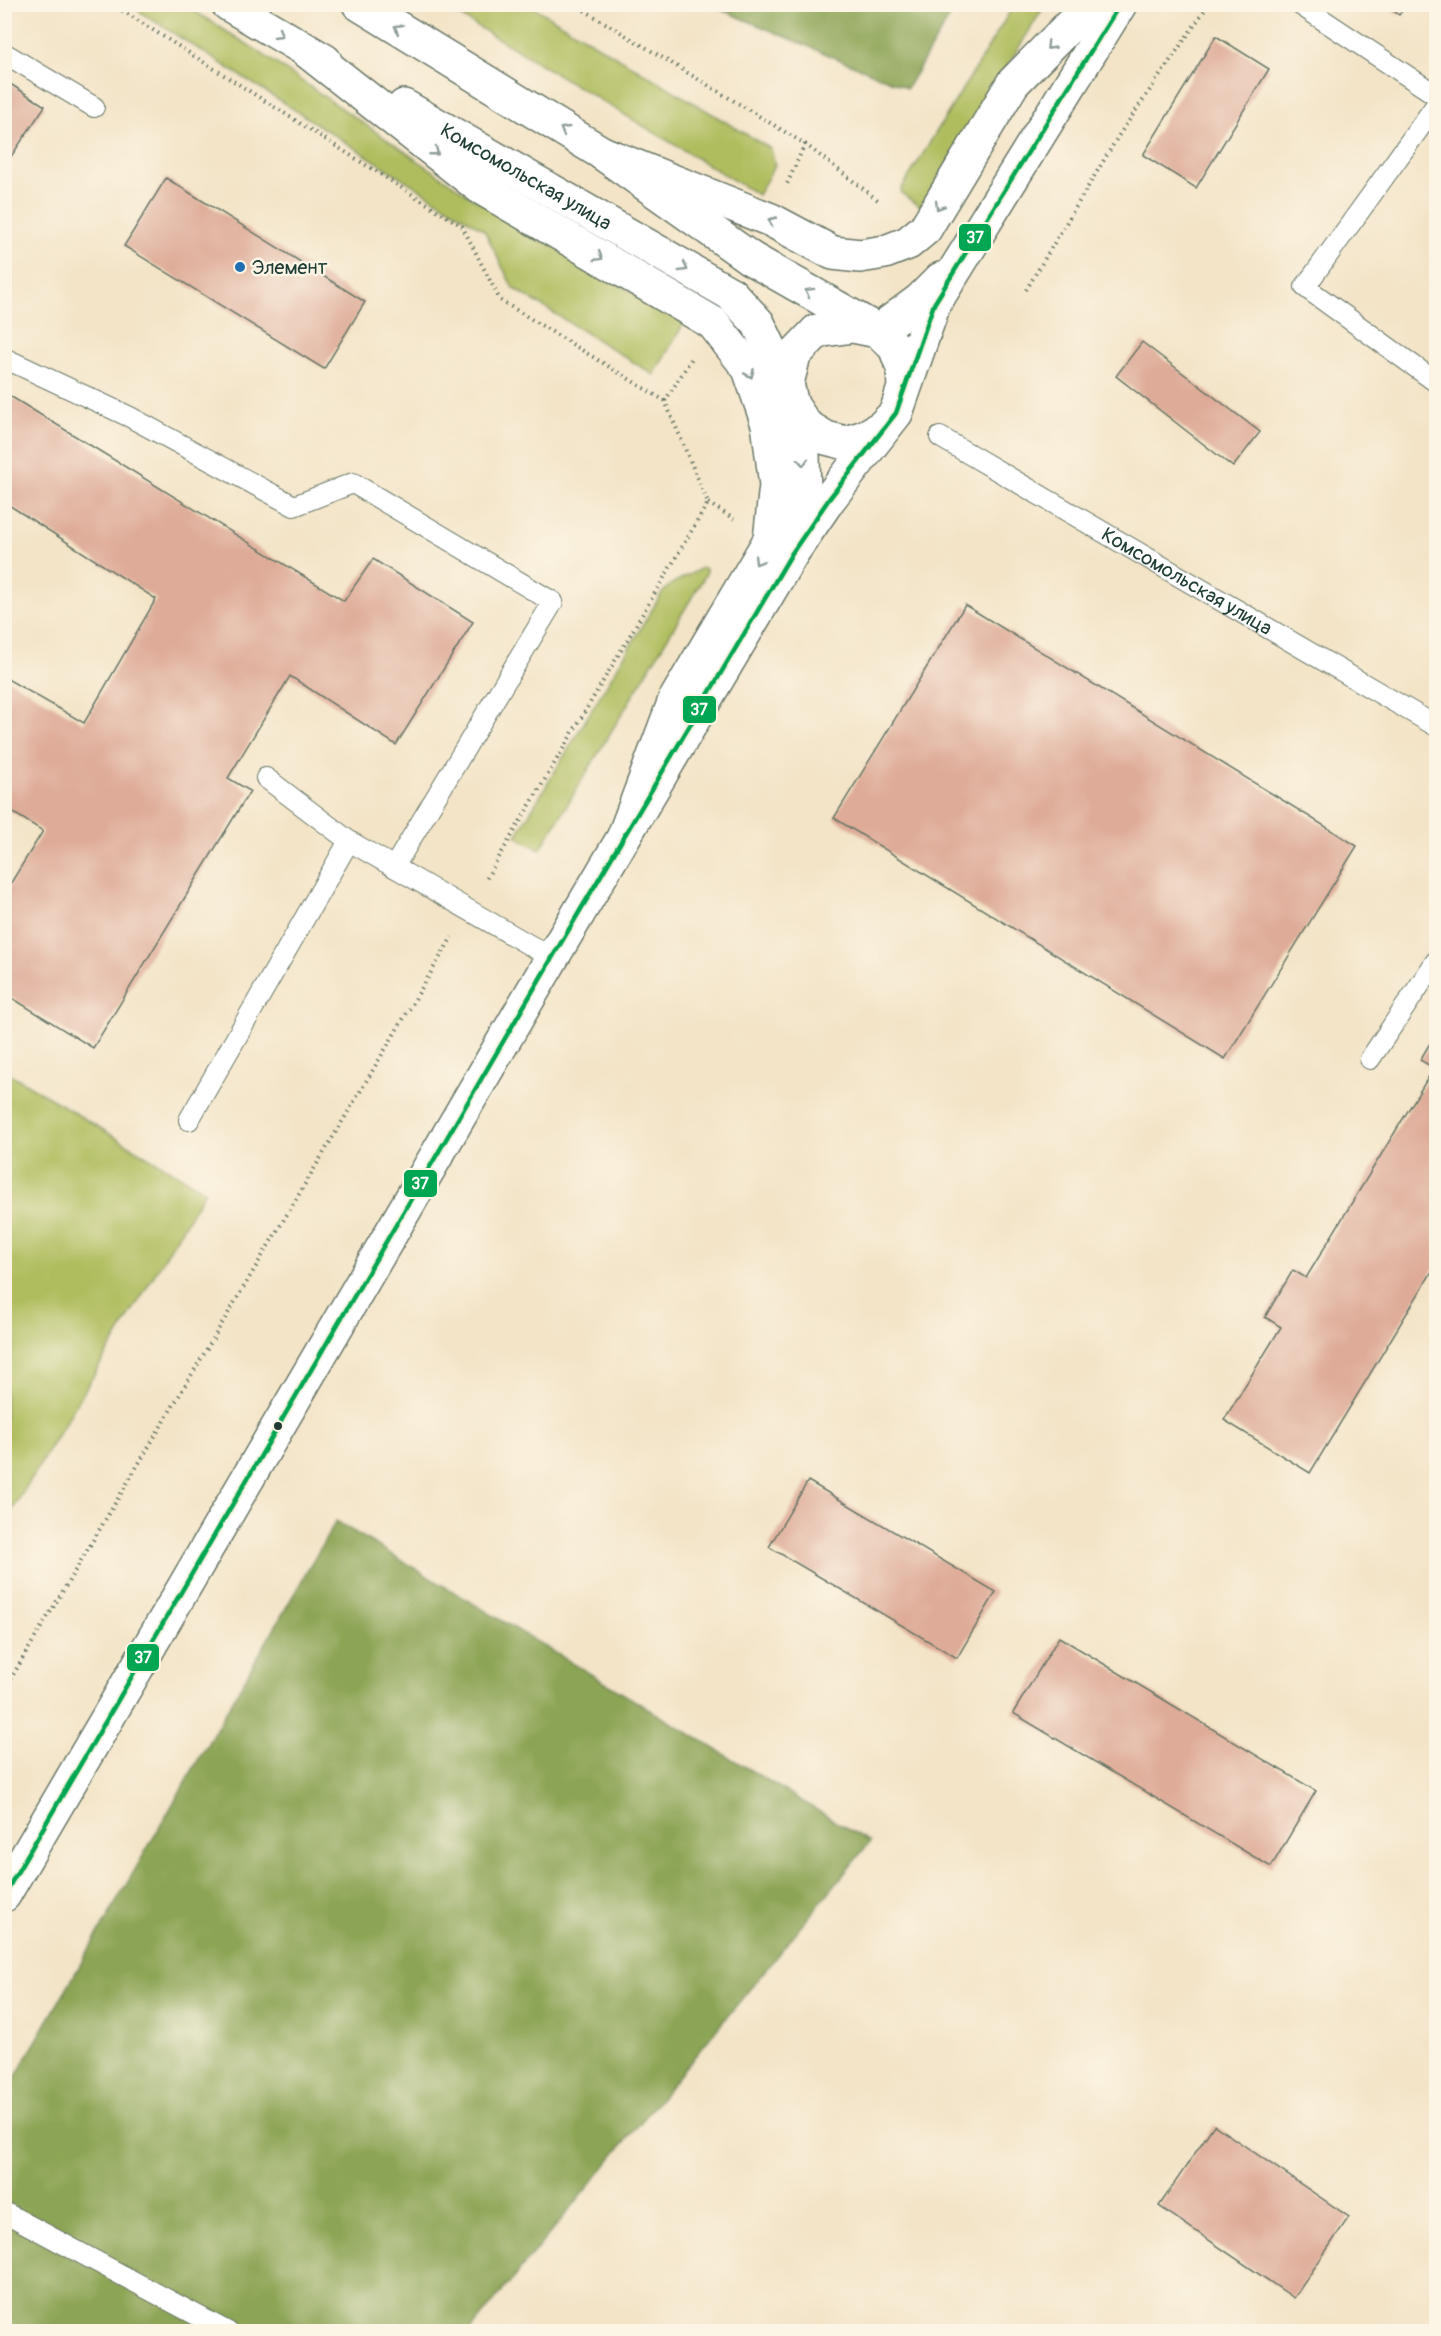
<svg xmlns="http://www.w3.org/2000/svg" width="1441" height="2336" font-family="Pangolin,sans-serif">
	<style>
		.green { fill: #b0bd5e; stroke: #687d49; stroke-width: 1.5 }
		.forest { fill: #8ca455; stroke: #567044; stroke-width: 1.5 }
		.building { fill: #deab98 }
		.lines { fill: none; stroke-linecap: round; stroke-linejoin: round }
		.service-casing { stroke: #697767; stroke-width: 22 }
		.secondary-casing { stroke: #697767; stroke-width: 36 }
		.primary-casing { stroke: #697767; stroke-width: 36 }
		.path { stroke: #697767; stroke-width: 4; stroke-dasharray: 1.5 4.5; stroke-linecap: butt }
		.service { stroke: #fff; stroke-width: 20 }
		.secondary { stroke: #fff; stroke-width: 33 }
		.primary { stroke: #fff; stroke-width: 33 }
		.bus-1-casing { stroke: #fcf5e5; stroke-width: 9 }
		.bus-1 { stroke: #00a651; stroke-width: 4.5 }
		.oneway { stroke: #8f9e9a }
		.poi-dot { fill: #1f6fb2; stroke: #fcf5e5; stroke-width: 2 }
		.bus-dot { fill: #1f3d34; stroke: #fcf5e5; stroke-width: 2 }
		.labels { text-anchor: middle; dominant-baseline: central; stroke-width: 5; stroke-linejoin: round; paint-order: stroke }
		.street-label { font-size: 20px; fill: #1f3d34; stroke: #fcf5e5 }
		.poi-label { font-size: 20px; fill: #1f3d34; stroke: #fcf5e5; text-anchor: start }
		.line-badge { stroke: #fcf5e5; stroke-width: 2 }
		.badge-label { font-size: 16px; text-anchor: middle; font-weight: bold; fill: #fff }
	</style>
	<rect width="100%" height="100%" fill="#fcf5e5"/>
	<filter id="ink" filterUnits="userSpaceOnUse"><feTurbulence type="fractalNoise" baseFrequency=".0167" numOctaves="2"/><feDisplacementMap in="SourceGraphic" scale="12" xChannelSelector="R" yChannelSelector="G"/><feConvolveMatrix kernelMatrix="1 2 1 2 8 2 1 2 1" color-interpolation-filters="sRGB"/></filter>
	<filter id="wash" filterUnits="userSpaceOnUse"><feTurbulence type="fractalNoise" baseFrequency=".008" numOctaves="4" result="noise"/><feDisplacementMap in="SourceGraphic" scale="24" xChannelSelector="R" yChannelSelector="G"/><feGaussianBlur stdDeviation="1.35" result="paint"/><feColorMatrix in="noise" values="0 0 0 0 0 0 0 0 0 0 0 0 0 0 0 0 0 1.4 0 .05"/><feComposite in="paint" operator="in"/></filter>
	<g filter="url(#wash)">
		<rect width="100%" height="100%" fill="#f3e4c7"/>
		<g class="green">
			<polygon points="129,5 185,5 256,50 473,198 684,323 654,375 513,288 484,230"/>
			<polygon points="442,5 530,5 771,149 775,165 758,195"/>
			<polygon points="1014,5 1045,5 921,207 901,193 902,188"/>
			<polygon points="702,568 706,569 706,574 540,850 516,836 662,593 671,584"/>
			<polygon points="5,1071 205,1191 5,1522"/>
		</g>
		<g class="forest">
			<polygon points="710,5 957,5 907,88"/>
			<polygon points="336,1521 870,1842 470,2331 5,2332 5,2095"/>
		</g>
		<g id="blocks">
			<g class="building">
				<polygon points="1384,4 1407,4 1399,15"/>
				<polygon points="1216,36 1269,69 1196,188 1143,155"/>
				<polygon points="4,80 45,106 4,167"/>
				<polygon points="166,178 365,302 324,369 124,246"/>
				<polygon points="1142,342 1260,432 1233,467 1116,376"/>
				<polygon points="10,396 344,601 373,559 473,622 396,745 290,676 228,778 250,791 93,1048 4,993 4,894 43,831 4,807 4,677 84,723 156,599 4,502 4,405"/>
				<polygon points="965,605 1357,846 1225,1059 834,818"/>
				<polygon points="1436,1033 1436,1265 1310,1473 1224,1420 1281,1327 1265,1317 1293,1270 1306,1278 1434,1068 1420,1060"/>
				<polygon points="808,1481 996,1592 957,1658 769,1547"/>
				<polygon points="1059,1637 1316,1791 1271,1867 1013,1713"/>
				<polygon points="1214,2125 1349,2217 1294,2298 1159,2206"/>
			</g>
		</g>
	</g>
	<g filter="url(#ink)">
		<use href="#blocks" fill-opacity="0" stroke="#697767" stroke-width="1.5"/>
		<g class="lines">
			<g class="service-casing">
				<g id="service">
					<polyline points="1299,4 1436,95"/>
					<polyline points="4,53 94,107"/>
					<polyline points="1436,105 1305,287 1436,382"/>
					<polyline points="4,358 130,417 294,506 353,483 553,602 394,867"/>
					<path id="s1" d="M940,437L1436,726"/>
					<polyline points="266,778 349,841 552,958"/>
					<polyline points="1370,1059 1436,961"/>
					<polyline points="189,1120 349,841"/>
					<polyline points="4,2212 228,2332"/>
				</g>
			</g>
			<g class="secondary-casing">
				<g id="secondary">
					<polyline points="750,258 878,331 920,300 941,279"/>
					<polyline points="731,294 758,323 787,384"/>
					<polygon points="853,326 878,331 895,347 903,368 904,387 896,413 882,427 865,437 846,443 826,438 806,426 792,405 787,384 794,355 817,331"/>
					<polyline points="793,408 803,454 804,496 795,537"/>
					<polyline points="4,1895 552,958 792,553 829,499 896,413 934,304 1120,4"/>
				</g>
			</g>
			<g class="primary-casing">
				<g id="primary">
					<polyline points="228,4 325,61"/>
					<polyline points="359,4 602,153 750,258"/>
					<polyline points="307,51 480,187 713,323 749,369 768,424 776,485 770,540 675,700 624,836"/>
					<path id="s2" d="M404,106L731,294"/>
					<polyline points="602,153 771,220 833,253 860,256 885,252 908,243 925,229 1013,83 1091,4"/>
				</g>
			</g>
			<g class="path">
				<polyline points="112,4 462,226 500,300 665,401 708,503 485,881"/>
				<polyline points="574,4 805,144 787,184"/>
				<polyline points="805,144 879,201"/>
				<polyline points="1026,290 1119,135 1209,4"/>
				<polyline points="665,401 692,358"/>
				<polyline points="708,503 734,519"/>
				<polyline points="4,1690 452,937"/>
			</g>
			<use href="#service" class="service"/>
			<use href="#secondary" class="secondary"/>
			<use href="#primary" class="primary"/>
			<g class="bus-1-casing">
				<polyline id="bus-1" points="4,1895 552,958 792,553 829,499 896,413 934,304 1120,4"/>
			</g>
			<use href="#bus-1" class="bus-1"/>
		</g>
		<defs><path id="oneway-chevron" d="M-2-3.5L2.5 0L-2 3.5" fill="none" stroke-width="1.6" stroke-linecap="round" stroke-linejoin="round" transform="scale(1.5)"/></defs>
		<g class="oneway">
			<use href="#oneway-chevron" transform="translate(398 28) rotate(-149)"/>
			<use href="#oneway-chevron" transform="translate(279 34) rotate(30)"/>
			<use href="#oneway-chevron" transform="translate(1050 46) rotate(134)"/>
			<use href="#oneway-chevron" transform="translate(564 130) rotate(-149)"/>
			<use href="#oneway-chevron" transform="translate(435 152) rotate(38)"/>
			<use href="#oneway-chevron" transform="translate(939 206) rotate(121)"/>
			<use href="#oneway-chevron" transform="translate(772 221) rotate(-155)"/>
			<use href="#oneway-chevron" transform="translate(599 257) rotate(30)"/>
			<use href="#oneway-chevron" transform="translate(684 268) rotate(30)"/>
			<use href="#oneway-chevron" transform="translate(809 292) rotate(-151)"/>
			<use href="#oneway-chevron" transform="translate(750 374) rotate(66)"/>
			<use href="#oneway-chevron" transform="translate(803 462) rotate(87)"/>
			<use href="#oneway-chevron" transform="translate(758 561) rotate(121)"/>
		</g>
	</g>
	<circle class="poi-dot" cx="240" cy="267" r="6"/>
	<circle class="bus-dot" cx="278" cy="1426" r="5"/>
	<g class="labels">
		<g class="street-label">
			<text stroke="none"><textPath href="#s2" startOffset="141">Комсомольская улица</textPath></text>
			<text stroke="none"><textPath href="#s1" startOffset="286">Комсомольская улица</textPath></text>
		</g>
		<g class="poi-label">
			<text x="252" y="267">Элемент</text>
		</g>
	</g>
	<g class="line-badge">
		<rect x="958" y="223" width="34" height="29" rx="6" fill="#00a651"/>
		<rect x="682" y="695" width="35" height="29" rx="6" fill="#00a651"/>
		<rect x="403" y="1169" width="35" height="29" rx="6" fill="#00a651"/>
		<rect x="126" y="1643" width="34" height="29" rx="6" fill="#00a651"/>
	</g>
	<g class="badge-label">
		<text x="975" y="243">37</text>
		<text x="699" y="715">37</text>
		<text x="420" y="1189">37</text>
		<text x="143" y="1663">37</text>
	</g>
	<rect width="1441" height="2336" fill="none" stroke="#fcf5e5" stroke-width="24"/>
</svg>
